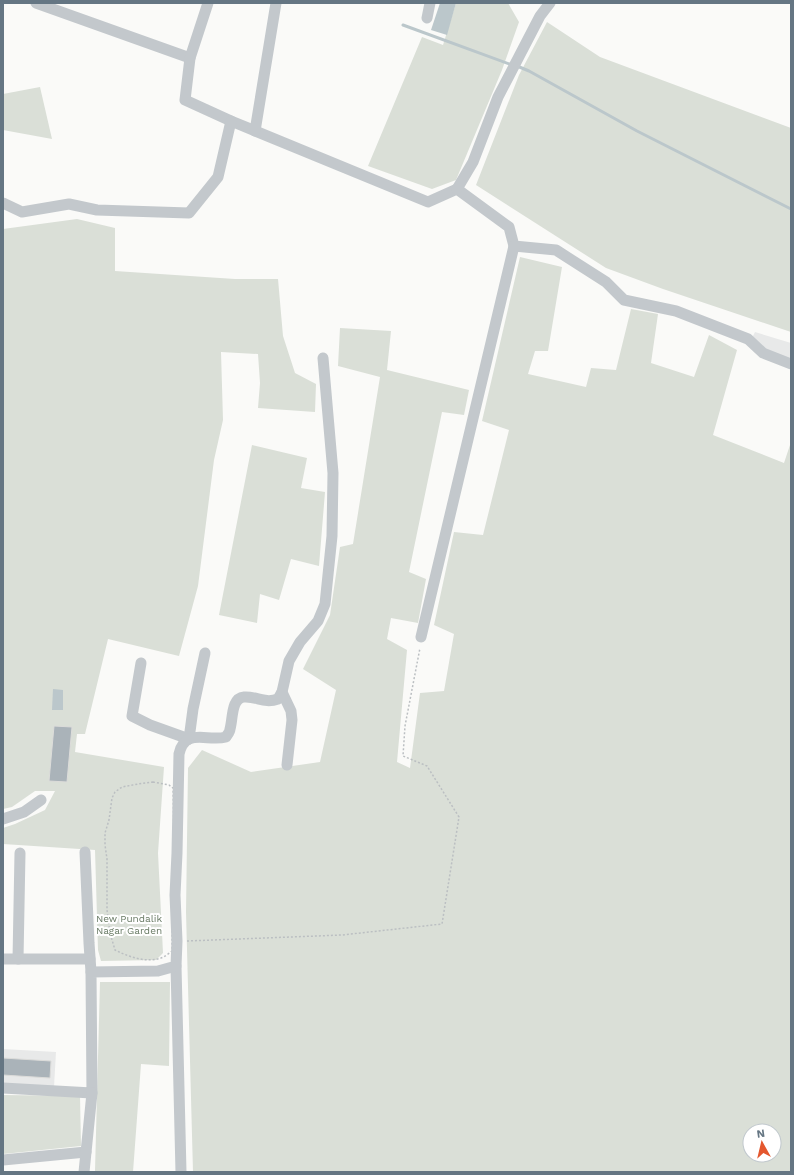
<svg xmlns="http://www.w3.org/2000/svg" width="794" height="1175" font-family="'Work Sans',sans-serif">
	<style>
		.built { fill: #e8e9e9 }
		.green { fill: #dadfd7; fill-rule: evenodd }
		.water { fill: #bbc7cb }
		.lines { fill: none; stroke-linecap: round; stroke-linejoin: round }
		.stream { stroke: #bbc7cb; stroke-width: 3 }
		.building { fill: #aab3b9; stroke: #dcdcda }
		.path { stroke: #bbbfc2; stroke-width: 1.5; stroke-dasharray: 2 2; stroke-linecap: butt }
		.street { stroke: #c3c8cc; stroke-width: 11 }
		.labels { text-anchor: middle; dominant-baseline: central; stroke-width: 4; stroke-linejoin: round; paint-order: stroke }
		.park-label { font-size: 10px; fill: #687a64; stroke: #fff }
	</style>
	<rect width="100%" height="100%" fill="#fafaf8"/>
	<g class="built">
		<polygon points="755,332 791,343 791,360 769,351 752,338"/>
		<polygon points="3,1049 56,1052 54,1087 3,1084"/>
	</g>
	<g class="green">
		<polygon points="456,3 508,3 519,22 502,70 456,180 432,189 368,166 422,37 443,45"/>
		<polygon points="547,22 600,57 791,128 791,332 663,289 606,268 476,185 519,75"/>
		<polygon points="40,87 52,139 3,130 3,94"/>
		<polygon points="77,219 115,228 115,271 235,279 278,279 283,336 295,373 316,384 315,412 258,408 260,383 258,354 221,352 223,420 214,460 198,586 179,656 108,639 85,734 77,734 75,752 164,767 158,853 163,953 156,960 101,961 98,950 95,850 3,844 3,828 15,824 45,810 55,791 35,791 12,807 3,809 3,229"/>
		<path d="M520,257L562,267L548,351H535L528,374L586,387L591,368L616,370L631,309L658,314L651,363L694,377L709,335L737,350L713,435L784,463L791,442V1172H193L186,912L188,768L202,750L251,772L320,762L336,690L303,669L330,615L340,547L353,544L380,377L338,366L340,328L391,331L387,370L469,390L464,415L442,412L409,572L426,579L418,623L391,618L387,639L407,650L397,762L410,768L420,693L444,691L454,634L434,625L454,532L483,535L509,430L482,421ZM750,1131H774V1155H750Z"/>
		<polygon points="252,445 307,458 301,488 325,492 319,566 291,559 279,600 260,594 257,623 219,615"/>
		<polygon points="100,982 170,982 169,1066 141,1064 133,1172 95,1171"/>
		<polygon points="3,1095 80,1096 81,1146 3,1154"/>
	</g>
	<g class="water">
		<polygon points="440,3 456,3 447,35 431,30"/>
		<polygon points="53,689 63,690 63,710 52,710"/>
	</g>
	<g class="lines">
		<g class="stream">
			<polyline points="403,25 512,65"/>
			<polyline points="517,66 529,71 637,131 791,209"/>
		</g>
	</g>
	<g class="building">
		<polygon points="54,726 72,727 67,782 49,781"/>
		<polygon points="3,1058 51,1061 50,1078 3,1075"/>
	</g>
	<g class="lines">
		<g class="path">
			<path d="M153,782L169,785L173,788L174,843L172,879V951C169,953 165,957 161,958C146,963 129,957 115,950L110,933L107,910V859L105,845V833L109,820L112,798L115,792L122,787L138,784Z"/>
			<polyline points="187,941 342,935 442,924 459,817 427,766 403,756 405,726 420,648"/>
		</g>
		<g class="street">
			<polyline points="36,3 190,58"/>
			<polyline points="208,3 190,58 185,100 231,121 428,202 457,189 509,227 514,246 556,250 606,282 624,300 676,311 748,339 763,353 791,364"/>
			<polyline points="427,18 430,3"/>
			<polyline points="255,131 276,3"/>
			<polyline points="457,189 473,162 498,97 540,16 550,3"/>
			<polyline points="3,203 22,212 69,204 97,210 189,213 218,177 231,121"/>
			<polyline points="421,637 514,246"/>
			<polyline points="141,663 132,716 150,725 189,739 193,709 205,653"/>
			<polyline points="282,692 291,711 292,720 287,765"/>
			<polyline points="3,819 24,812 41,800"/>
			<polyline points="85,852 89,943 91,972"/>
			<polyline points="3,959 90,959"/>
			<polyline points="18,959 20,853"/>
			<polyline points="176,966 181,1172"/>
			<path d="M3,1088L92,1093L91,972L158,971L176,966L177,941L175,895L177,853L179,754C185,727 207,742 226,737C227,735 230,732 230,729C233,719 231,698 244,697C257,696 264,704 278,699L282,692L289,661L300,642L318,621L325,604L332,536L333,473L323,358"/>
			<polyline points="3,1160 86,1152"/>
			<polyline points="84,1172 92,1093"/>
		</g>
	</g>
	<g class="labels">
		<g class="park-label">
			<text x="129" y="918">New Pundalik<tspan x="129" dy="12">Nagar Garden</tspan></text>
		</g>
	</g>
	<rect width="794" height="1175" fill="none" stroke="#657683" stroke-width="8"/>
	<g transform="translate(762 1143) rotate(352)"><circle r="19" fill="#ffffff" stroke="#c1c8cd"/>
	<path d="M0-3L7 15L0 10L-7 15Z" fill="#e4572e"/>
	<text y="-6" font-size="11" font-weight="bold" text-anchor="middle" fill="#657683">N</text>
	</g>
</svg>
